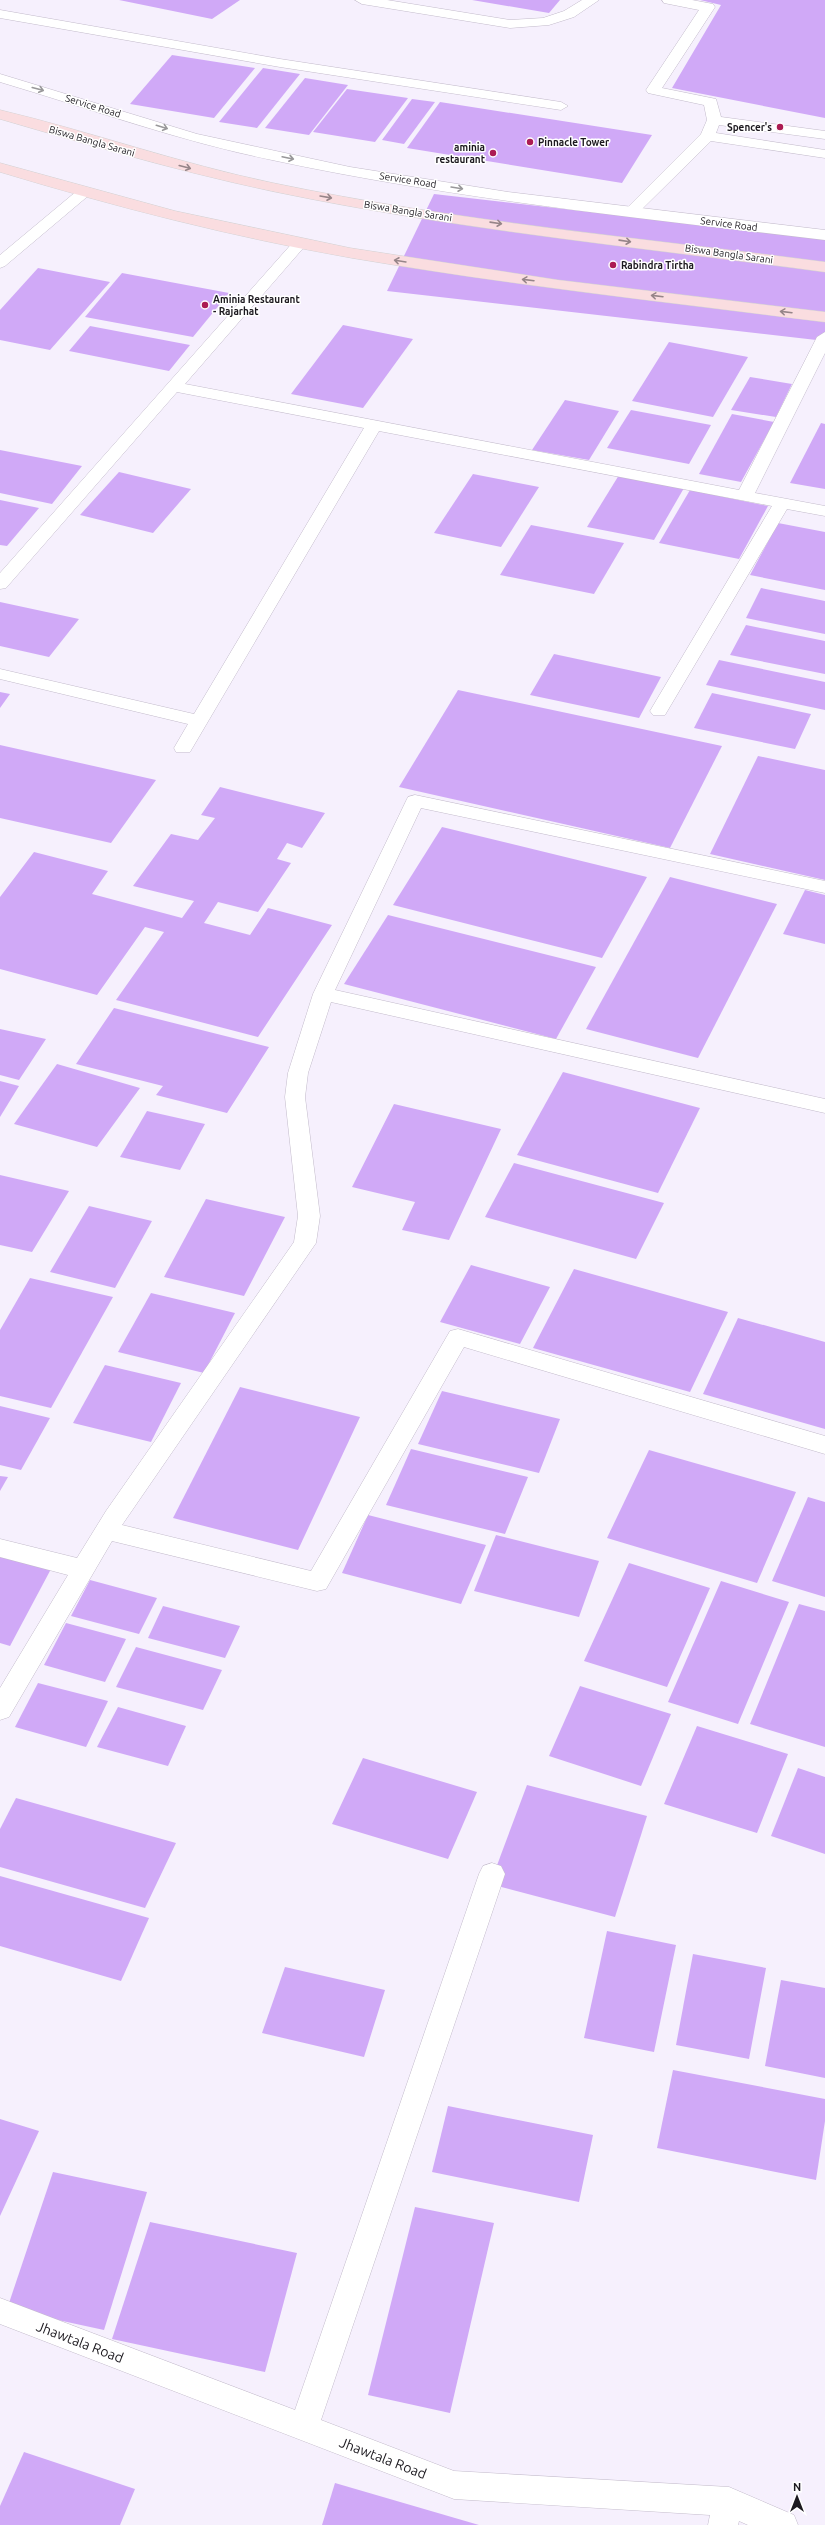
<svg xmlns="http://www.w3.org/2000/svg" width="825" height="2525" font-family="Ubuntu,sans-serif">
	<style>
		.building { fill: #d0a9f7 }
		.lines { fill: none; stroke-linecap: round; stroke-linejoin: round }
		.lane-casing { stroke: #c3bbcb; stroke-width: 1 }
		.street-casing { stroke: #c3bbcb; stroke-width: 1 }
		.secondary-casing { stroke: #c3bbcb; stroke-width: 1 }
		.primary-casing { stroke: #d2d1d2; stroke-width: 1 }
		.lane { fill: #fff; fill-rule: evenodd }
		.street { fill: #fff; fill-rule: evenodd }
		.secondary { fill: #fff; fill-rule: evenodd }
		.primary { fill: #fadde0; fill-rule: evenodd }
		.oneway { stroke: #99989a }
		.oneway2 { stroke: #968589 }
		.poi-dot { fill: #ac1c53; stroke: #fff; stroke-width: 1.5 }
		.labels { text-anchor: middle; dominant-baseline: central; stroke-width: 3; stroke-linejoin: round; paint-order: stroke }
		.far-street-label { font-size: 10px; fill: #1c191f; stroke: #fff }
		.far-poi-label { font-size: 10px; font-weight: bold; fill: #1c191f; stroke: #fff; text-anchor: start }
		.near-street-label { font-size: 14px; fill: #1c191f; stroke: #fff }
	</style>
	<rect width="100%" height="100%" fill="#f6f0fd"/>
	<g class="building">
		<polygon points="119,0 240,0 212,19"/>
		<polygon points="472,0 560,0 549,13"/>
		<polygon points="700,0 825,0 825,118 672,88 721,5"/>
		<polygon points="172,55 255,68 214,118 130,104"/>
		<polygon points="263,68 300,74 257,128 219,122"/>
		<polygon points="305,78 348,85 309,135 265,128"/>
		<polygon points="347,89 408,98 375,142 313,132"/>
		<polygon points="412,99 435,102 404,144 382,140"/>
		<polygon points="440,102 652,135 622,183 407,148"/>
		<polygon points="434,194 825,239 825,341 387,291"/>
		<polygon points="38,268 110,282 50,350 0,340 0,310"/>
		<polygon points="122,273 229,293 193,337 85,317"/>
		<polygon points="343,325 413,339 363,408 291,394"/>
		<polygon points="90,326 190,345 169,371 69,351"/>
		<polygon points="669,342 748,357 713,417 632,401"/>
		<polygon points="750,377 792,384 776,417 731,410"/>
		<polygon points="565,400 619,411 589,460 532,450"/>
		<polygon points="631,410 711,425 689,464 607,448"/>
		<polygon points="732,414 774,422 741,482 699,474"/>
		<polygon points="821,423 825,424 825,489 790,483"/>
		<polygon points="0,450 82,466 52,504 0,493"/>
		<polygon points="119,472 191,489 153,533 80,515"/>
		<polygon points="473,474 539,487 501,547 434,533"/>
		<polygon points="619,475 684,488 654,540 587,527"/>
		<polygon points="690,490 768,506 739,559 659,543"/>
		<polygon points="0,500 39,508 7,546 0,545"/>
		<polygon points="778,523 825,532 825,590 750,575"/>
		<polygon points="531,525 624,543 594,594 500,575"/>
		<polygon points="761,588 825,601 825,634 746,618"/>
		<polygon points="0,602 79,619 49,657 0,646"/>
		<polygon points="746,625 825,641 825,674 730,655"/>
		<polygon points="554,654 661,677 639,718 530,695"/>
		<polygon points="719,660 825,682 825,710 706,685"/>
		<polygon points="458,690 722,746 670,848 399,787"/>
		<polygon points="0,692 10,694 0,708"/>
		<polygon points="712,693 811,714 795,749 694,728"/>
		<polygon points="0,745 156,780 111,843 0,818"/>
		<polygon points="758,756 825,770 825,880 710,854"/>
		<polygon points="220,787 325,813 302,848 287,843 277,859 291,863 258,912 218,902 204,923 250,935 268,908 332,925 258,1037 116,1000 164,932 145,927 97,995 0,969 0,897 34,852 108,871 92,894 182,918 194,901 133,886 171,834 198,840 215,818 201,815"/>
		<polygon points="442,827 647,877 602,958 393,905"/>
		<polygon points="670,877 777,904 698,1058 586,1029"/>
		<polygon points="805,890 825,895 825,944 783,934"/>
		<polygon points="388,915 596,967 556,1039 344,984"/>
		<polygon points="114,1008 269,1047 227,1113 156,1095 163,1086 76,1064"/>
		<polygon points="0,1029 46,1039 19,1080 0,1075"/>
		<polygon points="57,1064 140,1088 97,1147 14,1124"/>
		<polygon points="563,1072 700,1108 658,1193 517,1155"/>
		<polygon points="0,1081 19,1086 0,1117"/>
		<polygon points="394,1104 501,1129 449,1240 402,1230 415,1202 352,1187"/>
		<polygon points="147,1111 205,1124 180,1170 120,1157"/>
		<polygon points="514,1163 664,1203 636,1259 485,1217"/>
		<polygon points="0,1175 69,1191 32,1252 0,1245"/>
		<polygon points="206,1199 285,1217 244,1296 164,1277"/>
		<polygon points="89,1206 152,1221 115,1288 50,1272"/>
		<polygon points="471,1265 550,1287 520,1344 440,1322"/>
		<polygon points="574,1269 728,1312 690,1392 533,1348"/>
		<polygon points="30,1278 113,1297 51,1408 0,1396 0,1330"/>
		<polygon points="151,1293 235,1313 204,1373 118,1352"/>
		<polygon points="738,1318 825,1342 825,1429 703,1394"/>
		<polygon points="105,1365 181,1383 151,1442 73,1423"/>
		<polygon points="240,1387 360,1417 298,1550 173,1518"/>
		<polygon points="442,1391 560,1419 539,1473 418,1444"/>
		<polygon points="0,1406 50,1418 21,1470 0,1465"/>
		<polygon points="411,1449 528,1477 505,1534 386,1505"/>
		<polygon points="649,1450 796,1492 757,1583 607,1538"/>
		<polygon points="0,1476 8,1477 0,1491"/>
		<polygon points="808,1497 825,1502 825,1597 772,1581"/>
		<polygon points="368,1515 486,1545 461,1604 342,1573"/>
		<polygon points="496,1535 599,1561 579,1617 474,1591"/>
		<polygon points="0,1556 51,1569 10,1646 0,1643"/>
		<polygon points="629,1563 710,1588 667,1687 584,1661"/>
		<polygon points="90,1580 157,1598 139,1634 71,1616"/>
		<polygon points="721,1581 789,1602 738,1724 668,1702"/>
		<polygon points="799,1604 825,1611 825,1747 750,1724"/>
		<polygon points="163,1606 240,1626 225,1658 148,1638"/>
		<polygon points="66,1623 126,1639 105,1682 44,1665"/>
		<polygon points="136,1647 222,1670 203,1710 116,1687"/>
		<polygon points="38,1683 108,1701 86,1747 15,1727"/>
		<polygon points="580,1686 671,1714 641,1786 549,1756"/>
		<polygon points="118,1707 186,1726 168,1766 97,1747"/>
		<polygon points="697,1726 788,1754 757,1833 664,1804"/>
		<polygon points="363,1758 477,1792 448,1859 332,1824"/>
		<polygon points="798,1768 825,1777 825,1854 771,1836"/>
		<polygon points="527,1785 647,1816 615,1917 490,1884"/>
		<polygon points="16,1798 176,1843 145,1908 0,1867 0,1829"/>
		<polygon points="0,1876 149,1918 121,1981 0,1946"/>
		<polygon points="607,1931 676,1945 654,2052 584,2038"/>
		<polygon points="693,1954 766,1968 749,2059 676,2045"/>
		<polygon points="285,1967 385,1990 364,2057 262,2033"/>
		<polygon points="781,1980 825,1988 825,2078 765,2066"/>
		<polygon points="673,2070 825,2099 825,2121 816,2180 657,2148"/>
		<polygon points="448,2106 593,2135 579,2202 432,2172"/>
		<polygon points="0,2119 39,2131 0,2216"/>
		<polygon points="53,2172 147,2192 104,2330 7,2309"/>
		<polygon points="415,2207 494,2223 450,2413 368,2395"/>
		<polygon points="150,2222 297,2253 265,2372 112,2339"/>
		<polygon points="24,2452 135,2489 120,2525 0,2525 0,2506"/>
		<polygon points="335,2483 479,2525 322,2525"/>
	</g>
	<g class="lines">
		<g class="lane-casing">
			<g id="lane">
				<polygon points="355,0 387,0 510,20 543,18 564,11 582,0 599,0 574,17 549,25 510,28 362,4"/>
				<polygon points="662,0 692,0 713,4 715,7 662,88 716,99 721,117 825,131 825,139 719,125 716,133 825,150 825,158 711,141 636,215 626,215 623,212 701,134 707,120 704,105 648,93 646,90 699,10 664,3"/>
			</g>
		</g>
		<g class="street-casing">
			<g id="street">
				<polygon points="0,10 280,59 561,102 568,106 561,110 280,67 0,18"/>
				<polygon points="83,189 90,193 88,196 5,266 0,268 0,255 78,190"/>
				<polygon points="300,238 305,240 308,243 305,246 185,384 739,490 817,337 825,332 825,353 755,493 825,506 825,516 787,509 665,715 653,715 650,711 772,506 379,431 190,752 176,752 174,748 188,724 0,679 0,669 194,714 364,428 177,392 6,588 0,589 0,573 295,240"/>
				<polygon points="415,795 825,881 825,893 421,808 335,990 825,1099 825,1113 331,1002 308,1073 305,1097 320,1216 316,1243 122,1525 311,1571 450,1331 458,1329 825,1436 825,1454 464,1347 326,1589 317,1591 112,1541 9,1717 0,1720 0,1688 68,1575 0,1557 0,1539 77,1558 106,1511 294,1242 298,1216 285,1097 288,1073 313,994 406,801 408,797"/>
				<polygon points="492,1863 501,1866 505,1874 321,2420 454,2471 729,2487 794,2515 798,2525 748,2525 739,2521 738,2525 708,2525 710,2515 454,2499 0,2324 0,2298 295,2410 479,1874 483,1866"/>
			</g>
		</g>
		<g class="secondary-casing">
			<path id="secondary" d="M0,74L197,134L350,167L508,192L825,230V240C640,218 455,199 272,160C179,141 91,109 0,82Z"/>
		</g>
		<g class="primary-casing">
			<g id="primary">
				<path d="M0,110C92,132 181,164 273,183C455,221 641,238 825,262V272C653,249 481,232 311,199C205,179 103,149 0,119Z"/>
				<path d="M0,163L175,211L350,248L558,280L825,312V322C667,302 509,285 352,258C233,237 116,207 0,172Z"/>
			</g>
		</g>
		<use href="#lane" class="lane"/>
		<use href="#street" class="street"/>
		<use href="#secondary" class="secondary"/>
		<use href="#primary" class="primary"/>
	</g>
	<defs><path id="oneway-shaft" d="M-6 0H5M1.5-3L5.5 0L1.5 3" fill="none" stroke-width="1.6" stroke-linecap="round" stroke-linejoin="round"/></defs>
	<g class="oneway">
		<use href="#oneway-shaft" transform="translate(38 89) rotate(15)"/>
		<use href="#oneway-shaft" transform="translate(162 127) rotate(17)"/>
		<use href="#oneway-shaft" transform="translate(288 158) rotate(12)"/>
		<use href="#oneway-shaft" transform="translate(457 188) rotate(9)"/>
	</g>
	<g class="oneway2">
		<use href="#oneway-shaft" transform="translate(185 167) rotate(15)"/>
		<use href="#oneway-shaft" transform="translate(326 197) rotate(10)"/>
		<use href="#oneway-shaft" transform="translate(496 223) rotate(8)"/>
		<use href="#oneway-shaft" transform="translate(625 241) rotate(8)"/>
		<use href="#oneway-shaft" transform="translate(400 261) rotate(-171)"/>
		<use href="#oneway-shaft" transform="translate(528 280) rotate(-173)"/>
		<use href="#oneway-shaft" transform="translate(657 296) rotate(-173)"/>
		<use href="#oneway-shaft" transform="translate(786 312) rotate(-173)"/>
	</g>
	<g class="poi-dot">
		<circle cx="780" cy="127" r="4"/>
		<circle cx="530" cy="142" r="4"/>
		<circle cx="493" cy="153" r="4"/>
		<circle cx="613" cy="265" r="4"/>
		<circle cx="205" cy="305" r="4"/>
	</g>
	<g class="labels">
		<g class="far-street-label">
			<text transform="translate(93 106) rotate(17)">Service Road</text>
			<text transform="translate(92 141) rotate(16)">Biswa Bangla Sarani</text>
			<text transform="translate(408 180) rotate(9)">Service Road</text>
			<text transform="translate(408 211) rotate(9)">Biswa Bangla Sarani</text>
			<text transform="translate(729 224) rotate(7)">Service Road</text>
			<text transform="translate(729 254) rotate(8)">Biswa Bangla Sarani</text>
		</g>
		<g class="far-poi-label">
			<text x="772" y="127" text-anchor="end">Spencer's</text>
			<text x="538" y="142">Pinnacle Tower</text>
			<text x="485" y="147" text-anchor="end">aminia<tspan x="485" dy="12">restaurant</tspan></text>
			<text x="621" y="265">Rabindra Tirtha</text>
			<text x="213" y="299">Aminia Restaurant<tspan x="213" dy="12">- Rajarhat</tspan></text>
		</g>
		<g class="near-street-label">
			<text transform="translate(80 2342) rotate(21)">Jhawtala Road</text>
			<text transform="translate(383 2458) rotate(21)">Jhawtala Road</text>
		</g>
	</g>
	<g transform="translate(797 2497)" stroke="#ffffff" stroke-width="3" paint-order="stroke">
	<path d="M0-3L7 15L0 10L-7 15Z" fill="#1c191f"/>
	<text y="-6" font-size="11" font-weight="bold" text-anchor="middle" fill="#1c191f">N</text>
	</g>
</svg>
